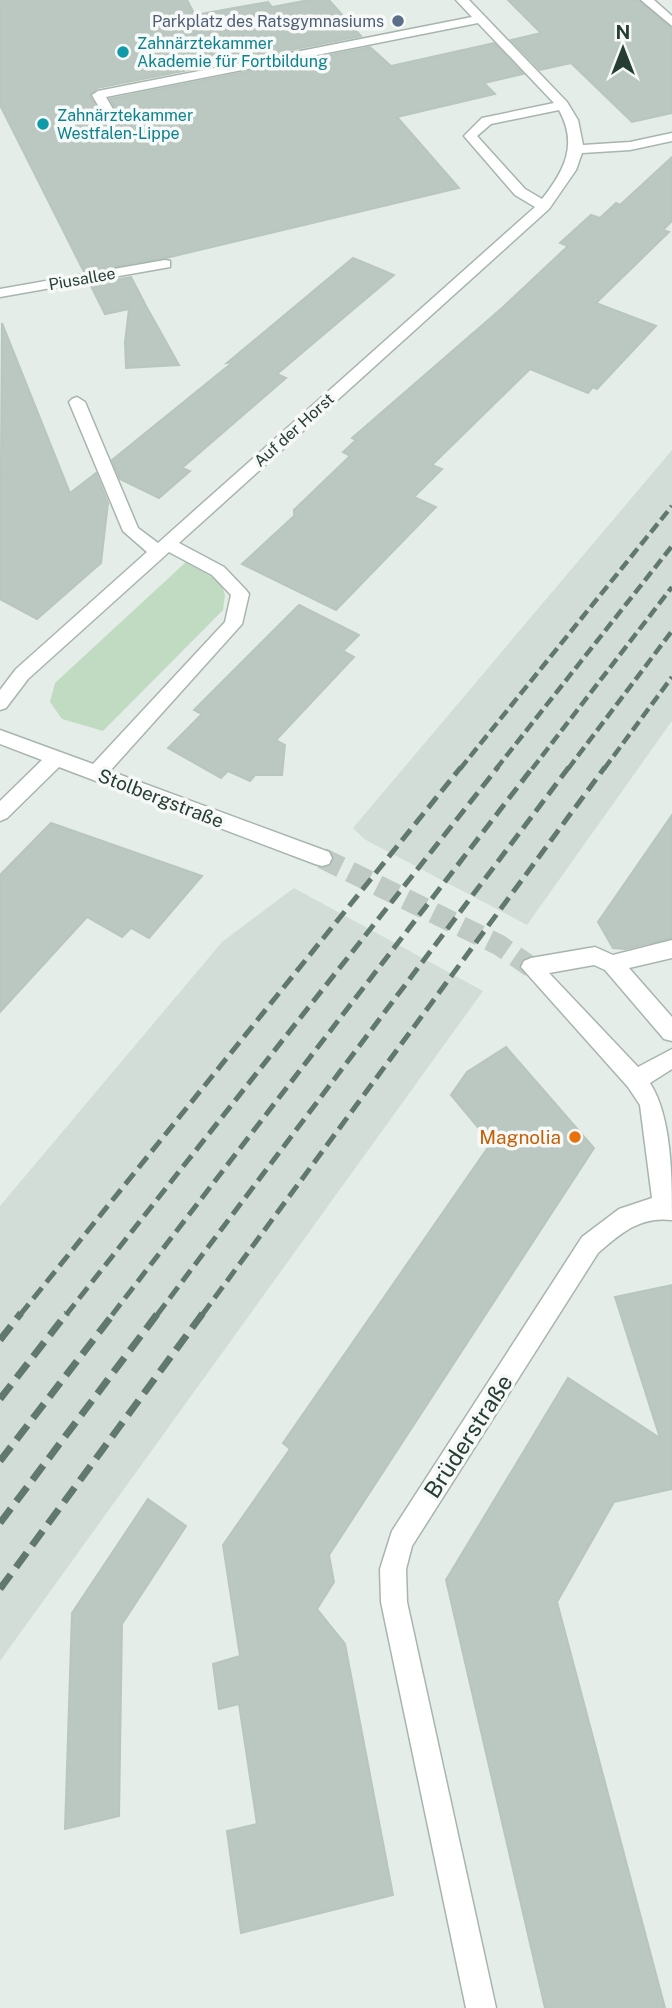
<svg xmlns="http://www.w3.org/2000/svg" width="672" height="2008" font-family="'Public Sans',sans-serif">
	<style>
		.built { fill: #d3ddd7 }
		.green { fill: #c1dbc3 }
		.building { fill: #bbc7c1; stroke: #b8c6be; stroke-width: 2 }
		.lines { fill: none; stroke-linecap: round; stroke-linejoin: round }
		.minor-tunnel { stroke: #bfcac4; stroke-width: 21; stroke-dasharray: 21 10; stroke-linecap: butt }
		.minor-casing { stroke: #a8b5ae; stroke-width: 3 }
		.minor { fill: #fff; fill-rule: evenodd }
		.rail-far2 { stroke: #61786e; stroke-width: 4.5; stroke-dasharray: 11 5; stroke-linecap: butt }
		.rail-far1 { stroke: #61786e; stroke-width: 5; stroke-dasharray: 14 7; stroke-linecap: butt }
		.rail { stroke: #61786e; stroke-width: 7; stroke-dasharray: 18 9; stroke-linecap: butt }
		.service-dot { fill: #5c6f8a; stroke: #f6f9f7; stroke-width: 2.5 }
		.culture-dot { fill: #0f9aa8; stroke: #f6f9f7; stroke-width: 2.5 }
		.food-dot { fill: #e8710a; stroke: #f6f9f7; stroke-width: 2.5 }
		.labels { text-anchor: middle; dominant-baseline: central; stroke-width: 7; stroke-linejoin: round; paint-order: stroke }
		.far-service-label { font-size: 16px; fill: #4e5e75; stroke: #f6f9f7; text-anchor: end }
		.far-culture-label { font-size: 16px; fill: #0d838f; stroke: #f6f9f7; text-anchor: start }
		.far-street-label { font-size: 16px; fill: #263d33; stroke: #f6f9f7 }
		.street-label { font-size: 19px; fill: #263d33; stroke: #f6f9f7 }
		.food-label { font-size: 19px; fill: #c56008; stroke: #f6f9f7; text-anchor: end }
		.near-street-label { font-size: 23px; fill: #263d33; stroke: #f6f9f7 }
	</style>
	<rect width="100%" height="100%" fill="#e5ede8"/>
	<g class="built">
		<polygon points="672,450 672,721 527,925 364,839 353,828"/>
		<polygon points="294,888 483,991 0,1661 0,1206 222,942"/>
	</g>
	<polygon class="green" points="186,562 221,582 225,595 223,610 103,731 62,719 50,702 55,683"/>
	<g class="building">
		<polygon points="0,0 187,0 195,15 268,2 272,7 309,0 329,0 361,36 97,88 90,96 105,122 111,125 121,119 110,99 370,47 391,66 494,43 523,74 484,83 495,94 397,117 459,188 166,258 84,272 0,105"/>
		<polygon points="508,0 638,0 672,29 672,113 632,122 571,63 540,70 511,40 541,33"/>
		<polygon points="672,157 672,221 663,230 669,232 596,303 656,326 597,389 593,387 588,393 530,369 432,465 442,469 414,497 436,507 336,610 242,564 294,516 294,510 350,456 343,452 356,440 352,438 502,308 568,246 560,243 591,215 600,218 616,203 620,205"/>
		<polygon points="353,258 394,275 277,374 286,378 182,468 190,471 159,498 120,479 112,460 233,362 227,363"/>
		<polygon points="131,277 146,306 179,365 126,368 125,342 129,309 105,314 90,284"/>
		<polygon points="2,323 70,493 96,473 108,503 101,563 37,619 0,599"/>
		<polygon points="299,605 359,635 343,651 354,657 276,740 285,745 282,775 255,775 250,781 228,771 221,778 168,748 202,714 194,710"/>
		<polygon points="672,815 672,938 625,949 613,948 598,922"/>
		<polygon points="51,823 202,876 149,938 131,928 122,937 87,917 0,1012 0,875"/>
		<polygon points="506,1047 594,1148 329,1555 334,1582 317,1609 345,1644 393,1895 241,1933 227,1831 257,1824 239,1704 219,1709 213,1664 240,1656 223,1545 290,1449 283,1443 491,1143 451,1095 467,1072"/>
		<polygon points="672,1285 672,1489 614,1502 557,1602 665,2008 545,2008 446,1580 568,1378 660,1438 615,1297"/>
		<polygon points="148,1499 186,1526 122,1624 119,1816 65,1829 72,1613"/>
	</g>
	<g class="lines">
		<polyline class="minor-tunnel" points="322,858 499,945 531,967"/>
		<g class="minor-casing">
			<g id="minor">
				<path d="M456,0H469L567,102L578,120L583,145L630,142L672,133V141L630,150L582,153L576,170L549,209L179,543L224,567L246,590L249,594L242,624L110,771L329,852L332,858L329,864L322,866L315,864L59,767L7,818L0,821V801L42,760L0,744V730L93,764L225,622L231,595L212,575L169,552L28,679L6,708L0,710V690L16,669L147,552L123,531L69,402L72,399L77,397L85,402L138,528L158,543L535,207L515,195L464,136L482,118L554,103L478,23L106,97L118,118L112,122L107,121L92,95L98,91L472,17ZM559,110C578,144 565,170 542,199L525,189L477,136L491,124Z"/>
				<polygon points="641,0 654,0 672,16 672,26"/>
				<polygon points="165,260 170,261 170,267 0,297 0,289"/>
				<path d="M672,940V958L629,968L672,1017V1041L664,1039L605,970L594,965L549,973L638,1067L672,1049V1069L650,1083C672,1117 672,1179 672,1220C640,1216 621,1233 598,1253L412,1546L406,1569L407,1602L496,2008H466L381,1602L380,1569L392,1531L582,1237L619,1209L652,1198L640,1105L628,1087L521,967L524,961L531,958L595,947L613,955Z"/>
			</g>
		</g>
		<use href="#minor" class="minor"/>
		<g class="rail-far2">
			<polyline points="460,769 672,506"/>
			<polyline points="496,769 672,546"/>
			<polyline points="532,769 672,587"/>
			<polyline points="568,769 672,631"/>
			<polyline points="604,769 672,677"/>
		</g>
		<g class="rail-far1">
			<polyline points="20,1315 461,767"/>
			<polyline points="66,1315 498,767"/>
			<polyline points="112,1315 533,767"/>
			<polyline points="157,1315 569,767"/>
			<polyline points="202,1315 605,767"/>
		</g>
		<g class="rail">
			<polyline points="0,1340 21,1313"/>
			<polyline points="0,1399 67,1313"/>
			<polyline points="0,1461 114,1313"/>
			<polyline points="0,1523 158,1313"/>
			<polyline points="0,1589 203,1313"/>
		</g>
	</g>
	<circle class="service-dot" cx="398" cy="21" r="7"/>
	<g class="culture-dot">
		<circle cx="123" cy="52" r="7"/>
		<circle cx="43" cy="124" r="7"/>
	</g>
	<circle class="food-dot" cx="575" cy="1137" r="7"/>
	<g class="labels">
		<g class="far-service-label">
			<text x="384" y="21">Parkplatz des Ratsgymnasiums</text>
		</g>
		<g class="far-culture-label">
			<text x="137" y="43">Zahnärztekammer<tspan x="137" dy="18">Akademie für Fortbildung</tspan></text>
			<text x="57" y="115">Zahnärztekammer<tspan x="57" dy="18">Westfalen-Lippe</tspan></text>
		</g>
		<g class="far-street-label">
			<text transform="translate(82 279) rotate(-10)">Piusallee</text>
			<text transform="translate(294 430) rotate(-42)">Auf der Horst</text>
		</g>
		<g class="street-label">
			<text transform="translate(161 798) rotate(21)">Stolbergstraße</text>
		</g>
		<g class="food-label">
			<text x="561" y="1137">Magnolia</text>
		</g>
		<g class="near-street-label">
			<text transform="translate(468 1436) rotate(-57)">Brüderstraße</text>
		</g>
	</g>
	<g transform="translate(623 49)" stroke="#f6f9f7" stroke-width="5" paint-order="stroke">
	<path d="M0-5L12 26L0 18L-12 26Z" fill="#263d33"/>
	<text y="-10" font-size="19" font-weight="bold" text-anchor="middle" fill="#263d33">N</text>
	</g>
</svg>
